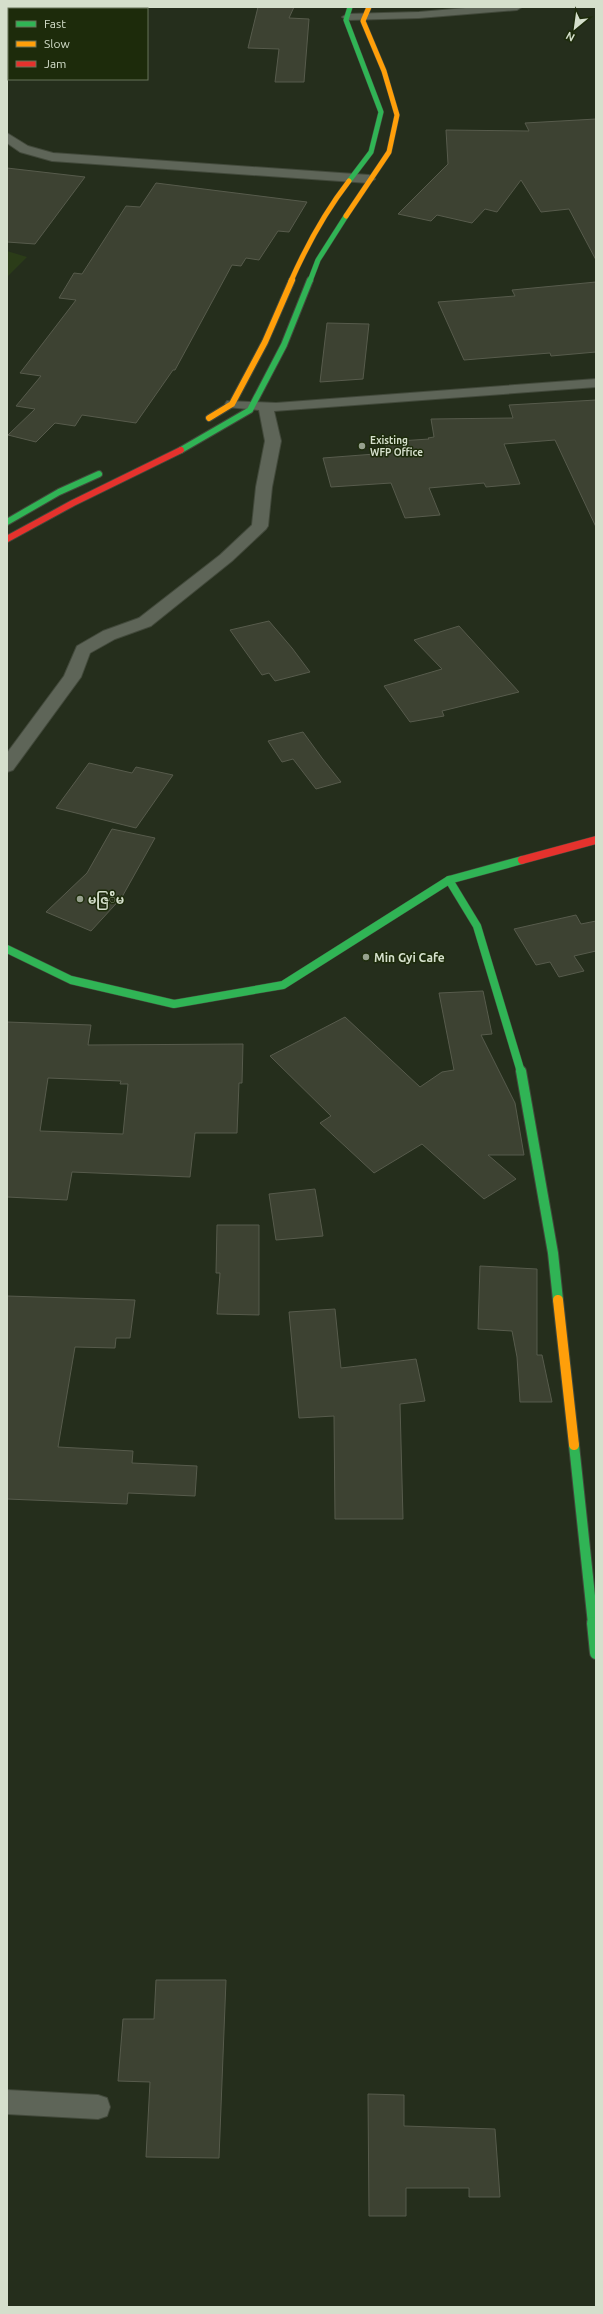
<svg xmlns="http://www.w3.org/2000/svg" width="603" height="2314" font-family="Ubuntu,'Noto Sans Myanmar',sans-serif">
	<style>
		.built { fill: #2b3c18 }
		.building { fill: #3d4232; stroke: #575b4c; fill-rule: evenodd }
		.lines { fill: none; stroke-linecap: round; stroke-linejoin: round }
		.lane-casing { stroke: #42493b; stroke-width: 2 }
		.street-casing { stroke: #42493b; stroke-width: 2 }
		.fast-far4-casing { stroke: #42493b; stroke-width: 6 }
		.fast-far3-casing { stroke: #42493b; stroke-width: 8 }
		.fast-far2-casing { stroke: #42493b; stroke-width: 9 }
		.fast-far1-casing { stroke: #42493b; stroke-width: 12 }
		.fast-casing { stroke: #42493b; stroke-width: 14 }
		.slow-far2-casing { stroke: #42493b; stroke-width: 6 }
		.slow-far1-casing { stroke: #42493b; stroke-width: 8 }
		.slow-casing { stroke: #42493b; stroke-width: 12 }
		.jam-far1-casing { stroke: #42493b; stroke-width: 8 }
		.jam-casing { stroke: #42493b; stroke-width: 9 }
		.lane { fill: #5e6558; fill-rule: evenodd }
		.street { fill: #5e6558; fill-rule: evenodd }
		.fast-far4 { stroke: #30b455; stroke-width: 5 }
		.fast-far3 { stroke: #30b455; stroke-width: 6 }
		.fast-far2 { stroke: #30b455; stroke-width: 8 }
		.fast-far1 { stroke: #30b455; stroke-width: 10 }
		.fast { stroke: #30b455; stroke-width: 12 }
		.slow-far2 { stroke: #ff9f0a; stroke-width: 5 }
		.slow-far1 { stroke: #ff9f0a; stroke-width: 6 }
		.slow { stroke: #ff9f0a; stroke-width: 10 }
		.jam-far1 { stroke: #e5322d; stroke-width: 6 }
		.jam { stroke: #e5322d; stroke-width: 8 }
		.poi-dot { fill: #97a18e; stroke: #1d2b0b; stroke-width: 1.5 }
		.labels { text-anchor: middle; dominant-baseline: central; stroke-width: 3; stroke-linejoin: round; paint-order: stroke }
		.far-poi-label { font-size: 10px; font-weight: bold; fill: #d5dfcc; stroke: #1d2b0b; text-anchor: start }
		.poi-label { font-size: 12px; font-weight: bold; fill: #d5dfcc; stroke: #1d2b0b; text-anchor: start }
	</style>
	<rect width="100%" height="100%" fill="#252e1c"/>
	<polygon class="built" points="7,251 27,257 7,277"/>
	<g class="building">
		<polygon points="258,7 294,7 289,18 309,19 304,82 275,82 279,49 248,48"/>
		<polygon points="596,119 596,260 569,209 541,212 521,180 497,212 485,209 472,223 437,215 431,221 398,214 448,164 446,130 529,131 525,123"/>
		<polygon points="7,168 85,177 35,244 7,242"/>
		<polygon points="156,183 307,202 289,232 278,231 259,260 246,258 241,266 232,265 175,370 173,370 136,423 82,415 75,426 55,423 36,442 8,435 35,409 16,406 41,376 20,373 76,300 59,298 74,273 82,274 126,206 140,207"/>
		<polygon points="596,282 596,352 551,356 550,353 464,360 438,302 515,296 512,290"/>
		<polygon points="327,323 369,324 363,379 320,382"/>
		<polygon points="596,400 596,527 555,440 504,444 520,484 486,487 484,483 429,488 440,515 405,518 391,483 331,487 323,458 388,453 385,442 429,439 428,438 434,437 431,419 513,418 509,405"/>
		<polygon points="269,621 292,648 310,672 275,681 269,673 262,675 230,630"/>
		<polygon points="459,626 519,692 442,711 444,716 410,722 384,686 442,669 414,640"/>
		<polygon points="303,732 322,758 341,782 316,789 293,759 282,762 268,741"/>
		<polygon points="89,763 132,773 136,767 173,775 136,828 56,808"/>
		<polygon points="112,829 155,838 122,897 113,907 91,931 46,912 87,873"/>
		<polygon points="576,915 581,924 596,921 596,951 574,956 584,971 559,977 550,962 536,965 514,929"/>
		<polygon points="483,991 492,1034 481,1035 515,1103 524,1155 488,1155 516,1179 484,1199 422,1144 374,1173 320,1123 331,1116 270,1056 345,1017 420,1087 442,1072 454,1070 439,993"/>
		<path d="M7,1022L91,1025L88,1045L243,1044L242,1083H239L237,1133H195L190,1177L72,1172L67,1200L7,1197ZM48,1078L121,1081L120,1084H128L123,1134L40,1131Z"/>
		<polygon points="315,1189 323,1236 276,1240 269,1194"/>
		<polygon points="217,1225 259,1225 259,1315 217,1314 220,1273 216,1273"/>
		<polygon points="480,1266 537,1269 537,1355 542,1355 552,1402 520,1402 517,1357 512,1331 478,1329"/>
		<polygon points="7,1296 135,1300 130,1338 116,1338 115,1348 75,1347 58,1447 133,1451 132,1463 197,1466 195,1496 128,1493 127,1504 7,1499"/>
		<polygon points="335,1309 341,1368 416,1359 425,1401 400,1404 403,1519 335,1519 334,1416 299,1418 289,1312"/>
		<polygon points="156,1980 226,1980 219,2158 146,2157 150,2082 118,2081 123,2019 154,2019"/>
		<polygon points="368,2094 404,2095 404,2126 495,2129 500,2197 469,2197 469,2188 406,2188 406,2216 369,2216"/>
	</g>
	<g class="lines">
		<g class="lane-casing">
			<polygon id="lane" points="7,2090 98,2095 107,2098 110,2107 107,2116 98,2119 7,2114"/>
		</g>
		<g class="street-casing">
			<g id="street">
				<polygon points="477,7 522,7 517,10 419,18 347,20 342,17 347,14 419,12"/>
				<polygon points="7,133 28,146 53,153 369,175 375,179 369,183 52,161 20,152 7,143"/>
				<polygon points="596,379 596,387 274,411 281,441 272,487 268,526 266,529 232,561 151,626 115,639 90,653 81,677 13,770 7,772 7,753 64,676 77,646 103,631 139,618 220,555 252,525 256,487 265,441 259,410 227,407 225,404 227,401 276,403"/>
			</g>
		</g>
		<g class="fast-far4-casing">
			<g id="fast-far4">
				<polyline points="349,181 371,152 381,112 346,20 350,7"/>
				<polyline points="310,281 318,260 346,216"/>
			</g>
		</g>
		<g class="fast-far3-casing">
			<g id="fast-far3">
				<polyline points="181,450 250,410 284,345 310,280"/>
				<polyline points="7,522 59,492 99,474"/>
			</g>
		</g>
		<g class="fast-far2-casing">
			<g id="fast-far2">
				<polyline points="449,880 477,926 521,1072"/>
				<polyline points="7,949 71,980 174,1004 283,985 449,880 522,860"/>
			</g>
		</g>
		<g class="fast-far1-casing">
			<g id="fast-far1">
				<polyline points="521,1071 553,1253 558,1300"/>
				<polyline points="574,1445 593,1624"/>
			</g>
		</g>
		<g class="fast-casing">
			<polyline id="fast" points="593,1623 596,1653"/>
		</g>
		<g class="slow-far2-casing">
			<g id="slow-far2">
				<polyline points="346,216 389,152 397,115 384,71 363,21 369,7"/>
				<path d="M291,281C307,245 325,212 349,181"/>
			</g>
		</g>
		<g class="slow-far1-casing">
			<polyline id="slow-far1" points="209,418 232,404 265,342 292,280"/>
		</g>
		<g class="slow-casing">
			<polyline id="slow" points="558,1300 574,1445"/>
		</g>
		<g class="jam-far1-casing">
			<polyline id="jam-far1" points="7,539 73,503 181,450"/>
		</g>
		<g class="jam-casing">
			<polyline id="jam" points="522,860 596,840"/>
		</g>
		<use href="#lane" class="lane"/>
		<use href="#street" class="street"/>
		<use href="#fast-far4" class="fast-far4"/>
		<use href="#fast-far3" class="fast-far3"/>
		<use href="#fast-far2" class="fast-far2"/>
		<use href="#fast-far1" class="fast-far1"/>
		<use href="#fast" class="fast"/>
		<use href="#slow-far2" class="slow-far2"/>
		<use href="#slow-far1" class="slow-far1"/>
		<use href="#slow" class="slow"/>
		<use href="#jam-far1" class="jam-far1"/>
		<use href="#jam" class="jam"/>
	</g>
	<g class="poi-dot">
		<circle cx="362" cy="446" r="4"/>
		<circle cx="80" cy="899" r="4"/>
		<circle cx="366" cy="957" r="4"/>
	</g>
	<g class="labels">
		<g class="far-poi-label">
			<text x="370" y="440">Existing<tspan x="370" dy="12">WFP Office</tspan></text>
		</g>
		<g class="poi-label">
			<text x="88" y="899">မဇြ်ိမ</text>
			<text x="374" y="957">Min Gyi Cafe</text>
		</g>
	</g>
	<rect width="603" height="2314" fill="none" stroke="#d5dfcc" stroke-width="16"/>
	<rect x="8" y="8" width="140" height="72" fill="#1d2b0b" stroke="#677358"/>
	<rect x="16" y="21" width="20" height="6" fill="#30b455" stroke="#677358"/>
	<text x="44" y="28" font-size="12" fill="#d5dfcc">Fast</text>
	<rect x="16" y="41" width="20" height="6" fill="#ff9f0a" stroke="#677358"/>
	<text x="44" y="48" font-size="12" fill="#d5dfcc">Slow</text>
	<rect x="16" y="61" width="20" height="6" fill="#e5322d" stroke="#677358"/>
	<text x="44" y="68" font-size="12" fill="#d5dfcc">Jam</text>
	<g transform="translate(575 28) rotate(209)" stroke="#1d2b0b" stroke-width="3" paint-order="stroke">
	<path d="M0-3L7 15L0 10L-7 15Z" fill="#d5dfcc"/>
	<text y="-6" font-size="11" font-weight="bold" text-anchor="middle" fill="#d5dfcc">N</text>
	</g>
</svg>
